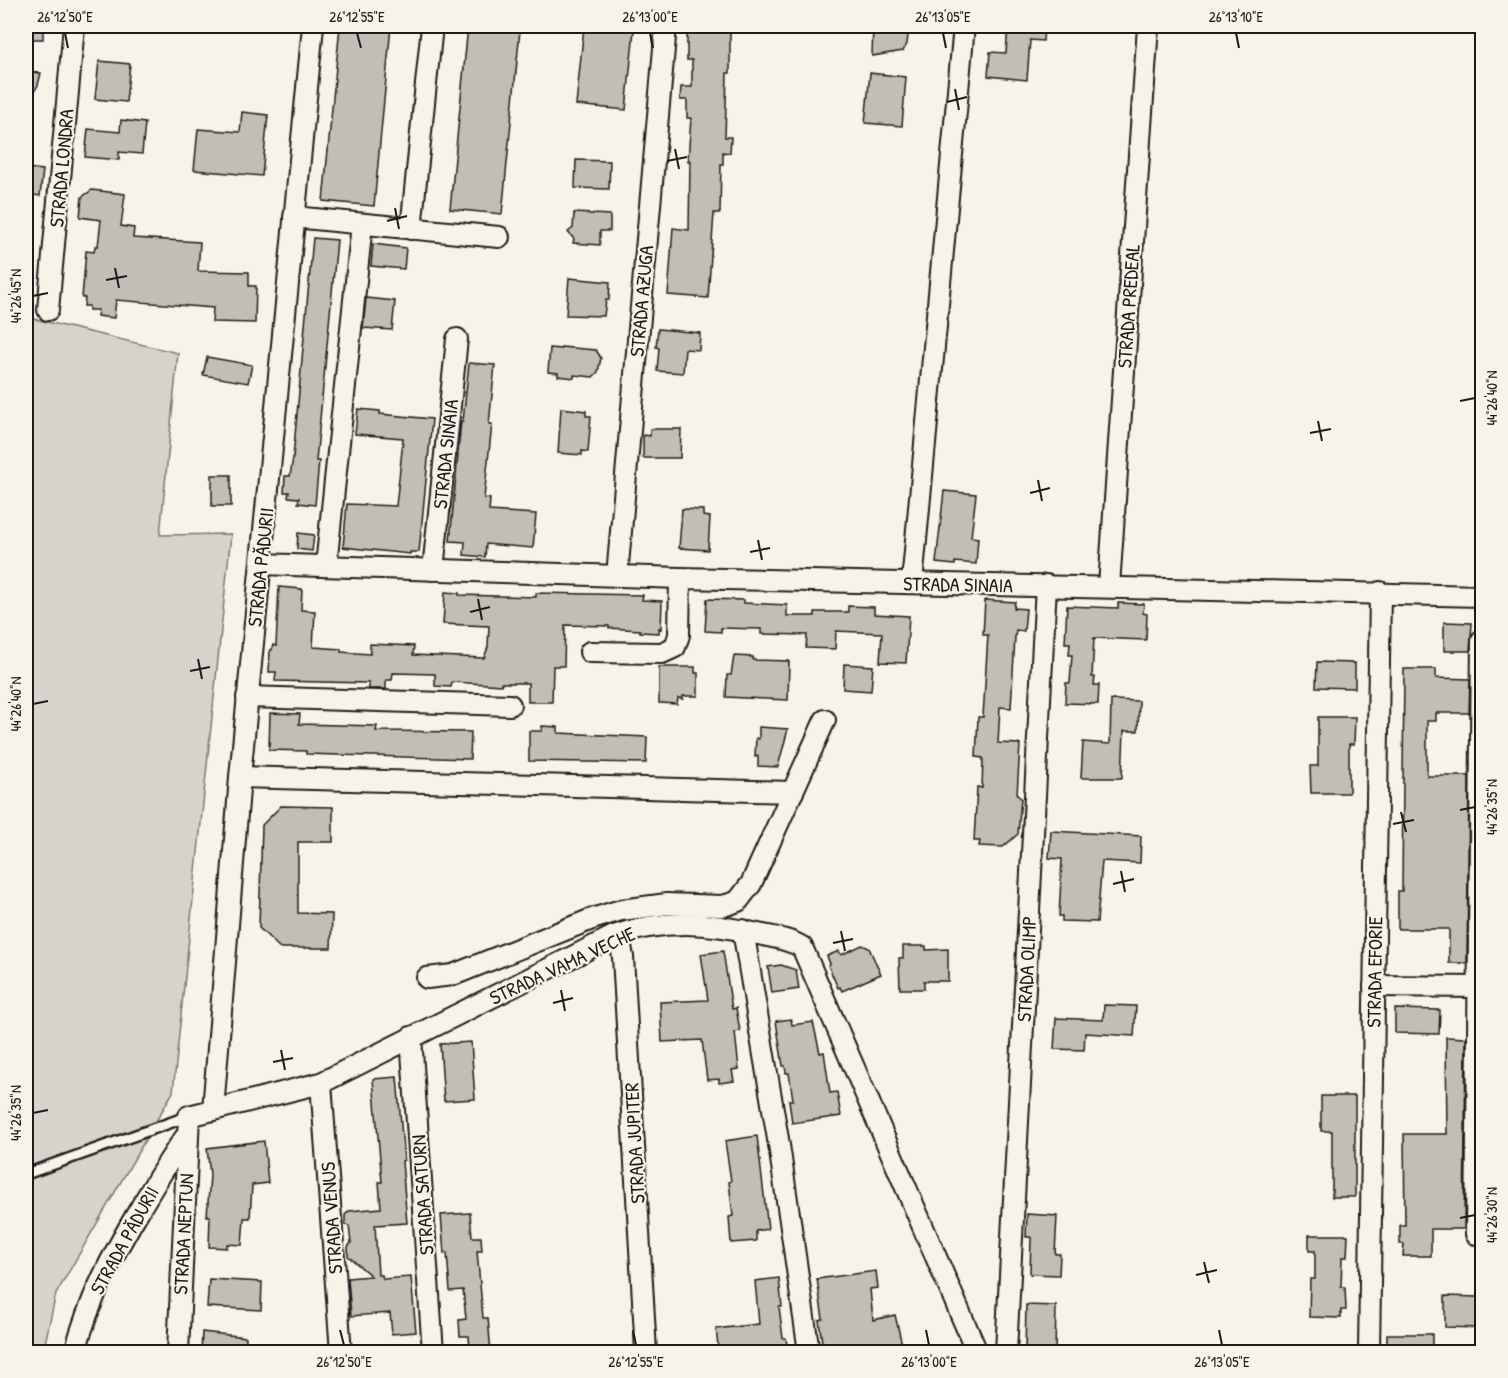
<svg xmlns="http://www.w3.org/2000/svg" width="1508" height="1378" font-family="'Patrick Hand',sans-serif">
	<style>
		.green { fill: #d7d3cb; stroke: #7a7874; stroke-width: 1.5 }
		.building { fill: #c0beb5; stroke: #1c1c1c; stroke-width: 1.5 }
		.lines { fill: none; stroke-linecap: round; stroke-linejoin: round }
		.lane-casing { stroke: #1c1c1c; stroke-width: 14 }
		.street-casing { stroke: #1c1c1c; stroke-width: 24 }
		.lane { stroke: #f7f3e8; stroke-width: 9 }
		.street { stroke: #f7f3e8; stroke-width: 20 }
		.ticks { fill: none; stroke: #1c1c1c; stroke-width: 2 }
		.labels { text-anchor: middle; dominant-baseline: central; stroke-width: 4.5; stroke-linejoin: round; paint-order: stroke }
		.street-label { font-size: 20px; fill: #1c1c1c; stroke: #f7f3e8 }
		.neatline { fill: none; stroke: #1c1c1c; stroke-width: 2 }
		.ticks-label { font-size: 15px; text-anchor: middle; fill: #1c1c1c }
	</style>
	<rect width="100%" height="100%" fill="#f7f3e8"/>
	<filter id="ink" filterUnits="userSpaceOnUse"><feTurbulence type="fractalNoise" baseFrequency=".0167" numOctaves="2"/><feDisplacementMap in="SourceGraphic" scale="12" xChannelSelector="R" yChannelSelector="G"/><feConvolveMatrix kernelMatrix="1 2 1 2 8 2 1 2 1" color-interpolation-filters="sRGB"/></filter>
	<g filter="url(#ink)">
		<polygon class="green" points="26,317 178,353 160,535 231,534 173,1092 56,1294 43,1352 26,1352"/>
		<g class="building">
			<rect x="26" y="26" width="17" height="13"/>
			<polygon points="340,26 391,26 374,206 323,201"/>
			<polygon points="468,26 520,30 502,214 450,209"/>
			<polygon points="584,26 634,30 626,110 576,105"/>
			<polygon points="692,26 730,26 730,73 727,73 725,137 731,137 730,153 723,152 723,164 721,164 720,213 714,213 708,298 668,295 673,228 689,230 690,161 688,161 691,118 687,118 687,100 680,100 681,87 692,87 692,60 687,60 687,34 692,34"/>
			<polygon points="873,26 909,26 907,44 903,51 872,56"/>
			<polygon points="1008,26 1044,26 1043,41 1030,40 1027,80 988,76 990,52 1006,53"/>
			<polygon points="99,61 130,64 126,102 95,99"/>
			<polygon points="26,72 41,73 38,85 26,106"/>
			<polygon points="870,73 906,77 902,126 865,123"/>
			<polygon points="242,112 268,115 262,176 194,170 198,129 240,132"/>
			<polygon points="121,120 145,123 142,154 119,152 119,160 85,157 88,129 120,132"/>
			<polygon points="576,160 610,161 609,189 575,188"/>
			<polygon points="26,168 43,170 40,196 26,194"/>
			<polygon points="92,190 125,194 121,226 134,228 133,238 200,242 198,271 249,272 249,286 256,286 255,323 212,322 213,308 116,300 114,318 97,316 98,310 89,310 89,306 84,306 85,298 82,298 86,251 94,252 95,246 98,246 101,220 80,217 82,197"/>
			<polygon points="574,213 610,215 610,231 600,231 600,245 573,243 574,239 568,232 573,228"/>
			<polygon points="313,238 337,240 316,461 319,461 315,505 298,503 299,498 288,497 289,492 284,492 285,476 290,476 293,458"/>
			<polygon points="373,244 406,248 404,269 371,266"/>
			<polygon points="569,278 610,282 609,300 606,300 604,316 566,315"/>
			<polygon points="366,298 395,301 392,330 363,328"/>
			<polygon points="658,329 700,333 699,350 685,349 683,373 657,371 659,348 656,347"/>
			<polygon points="561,347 596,350 601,358 598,372 593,377 574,375 574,378 558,376 558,373 548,372 550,348 561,349"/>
			<polygon points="207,357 252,365 248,383 203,375"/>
			<polygon points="469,363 495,365 489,424 492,424 484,498 490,499 489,511 536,514 533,548 486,544 485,557 464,555 465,542 450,541 461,421 463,421"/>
			<polygon points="561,408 586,411 586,416 591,416 588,452 582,451 582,455 558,453"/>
			<polygon points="358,409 380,411 380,414 432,419 419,552 410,552 410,554 343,547 347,504 396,506 402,450 403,438 355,434"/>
			<polygon points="650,429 681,429 680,458 643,458 643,435 650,436"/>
			<rect x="212" y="475" width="19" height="31"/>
			<polygon points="944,491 976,494 971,537 978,538 976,564 955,562 955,565 936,563"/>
			<polygon points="682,509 703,510 703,516 710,517 708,550 679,548"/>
			<polygon points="298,533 314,535 312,551 297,549"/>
			<polygon points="279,587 302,589 301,610 315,611 313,647 341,649 341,652 370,654 370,644 414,646 413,655 484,658 488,647 489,626 443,624 445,592 459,593 459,595 536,597 536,593 643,595 642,600 662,601 661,629 659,628 659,633 640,632 640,630 609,628 609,626 565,625 564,666 553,666 552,702 528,702 528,683 501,683 501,685 487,684 452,682 451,687 435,686 435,674 393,673 392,680 386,680 386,689 369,689 369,683 275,681 276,672 269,672 270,650 272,650 273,645 276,646"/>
			<polygon points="707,599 744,600 744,603 787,605 787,616 815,616 815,612 848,612 848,606 874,607 874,614 909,616 906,663 880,662 882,633 836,631 835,649 806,648 807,635 761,634 761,629 721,628 721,632 705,631"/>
			<polygon points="985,600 1015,602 1014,608 1026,609 1024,631 1016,630 1015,637 1011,708 1000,707 998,743 1020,744 1017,795 1021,798 1018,834 1003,847 979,846 980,841 974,841 977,787 982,788 983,758 976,757 978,717 983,717 988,635 983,635"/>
			<polygon points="1118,603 1144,604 1143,613 1147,614 1146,640 1094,638 1092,677 1095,677 1094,685 1099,685 1098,704 1065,703 1066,683 1070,683 1072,655 1069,655 1070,643 1065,643 1067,606 1118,608"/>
			<polygon points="1444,622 1472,623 1470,651 1444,651"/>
			<polygon points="734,656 753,657 753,660 789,661 788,700 726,697 727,675 731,675"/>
			<polygon points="1317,662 1355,663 1355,688 1316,687"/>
			<polygon points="844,664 873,666 871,691 843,689"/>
			<polygon points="659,667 695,667 695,673 698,673 698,696 683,696 683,699 678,698 677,704 659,703"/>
			<polygon points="1404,669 1436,669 1436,678 1470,679 1469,713 1436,713 1436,721 1427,721 1427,776 1469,776 1467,963 1449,963 1449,929 1398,929 1398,891 1402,891"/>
			<polygon points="1111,700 1139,701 1138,731 1124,731 1122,778 1081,778 1083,742 1110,744"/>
			<polygon points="270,713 300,714 299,724 377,726 376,731 471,732 470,759 306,754 306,751 269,750"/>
			<polygon points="1318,717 1355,717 1354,744 1349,744 1349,793 1311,793 1310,766 1318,766"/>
			<polygon points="542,726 558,727 558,733 647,737 646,763 529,761 529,731 542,731"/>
			<polygon points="759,727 788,729 778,767 758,766 758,756 755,757 756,738 759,739"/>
			<polygon points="281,806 333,807 333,842 298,842 298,913 332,914 331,948 280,948 259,928 262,825"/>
			<polygon points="1051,831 1141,836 1140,863 1102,861 1097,922 1062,921 1062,916 1059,916 1062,859 1049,858"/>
			<polygon points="862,945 869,948 881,974 842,991 840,987 838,988 828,965 830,964 827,956 839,951 841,955"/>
			<polygon points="903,946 926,946 926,950 948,949 948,981 924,981 924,989 900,989 899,958 903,958"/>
			<polygon points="723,951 732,1009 736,1008 740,1031 735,1032 739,1069 732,1070 734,1081 719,1083 719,1079 707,1080 702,1040 662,1042 660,1002 708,1000 701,954"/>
			<polygon points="781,965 796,970 799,989 772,993 768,967"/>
			<polygon points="1104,1005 1136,1006 1134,1036 1085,1033 1084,1050 1054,1049 1056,1018 1103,1020"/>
			<polygon points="1395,1009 1440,1010 1439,1034 1395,1033"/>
			<polygon points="791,1019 792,1025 813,1022 820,1053 824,1052 830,1093 837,1092 841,1116 792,1123 789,1100 793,1100 789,1073 786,1073 785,1066 783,1066 776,1021"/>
			<polygon points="1446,1037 1466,1038 1464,1229 1431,1229 1431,1256 1403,1256 1404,1244 1400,1244 1400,1225 1405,1225 1404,1134 1447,1134"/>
			<polygon points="471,1042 475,1099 444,1101 440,1044"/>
			<polygon points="397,1077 404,1160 402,1161 407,1223 375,1225 378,1275 382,1275 383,1279 411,1277 416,1332 392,1334 390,1313 351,1316 348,1278 371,1276 348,1256 348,1247 351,1243 349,1226 345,1225 345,1215 349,1211 381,1208 379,1182 382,1182 373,1079"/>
			<polygon points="1321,1096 1355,1096 1355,1197 1332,1197 1332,1131 1321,1131"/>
			<polygon points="757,1136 768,1229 756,1231 756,1241 731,1243 729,1217 733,1216 729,1182 731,1181 725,1141"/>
			<polygon points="264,1141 268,1183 252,1185 250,1218 244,1218 242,1245 227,1244 227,1248 209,1247 210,1216 207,1216 210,1175 207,1148"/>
			<polygon points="470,1213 472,1237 481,1237 482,1251 477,1251 483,1318 488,1318 491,1353 470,1351 469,1336 460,1336 459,1320 466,1319 463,1290 450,1291 447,1253 444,1253 441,1215"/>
			<polygon points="1027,1214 1057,1216 1055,1254 1060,1254 1059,1275 1030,1274 1031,1237 1026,1237"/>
			<polygon points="1309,1235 1348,1235 1347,1257 1342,1257 1341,1287 1345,1287 1346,1310 1341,1310 1341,1318 1309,1317 1310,1279 1315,1279 1315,1251 1309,1251"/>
			<polygon points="876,1271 878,1288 870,1289 873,1320 895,1315 904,1353 872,1353 870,1342 823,1349 819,1320 823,1319 817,1279"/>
			<polygon points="779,1278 782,1307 779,1307 783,1338 786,1338 788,1353 719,1353 716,1329 759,1324 755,1281"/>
			<polygon points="209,1279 262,1282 261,1310 207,1307"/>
			<polygon points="1445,1296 1478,1297 1478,1328 1445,1327"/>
			<polygon points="1026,1305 1056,1306 1055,1353 1025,1353"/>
			<polygon points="202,1332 246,1337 245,1353 201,1353"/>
			<rect x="1387" y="1334" width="45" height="19"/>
		</g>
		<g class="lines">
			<g class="lane-casing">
				<polyline id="lane" points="26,1174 189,1116"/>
			</g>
			<g class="street-casing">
				<g id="street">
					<polyline points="294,217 499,237"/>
					<polyline points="411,229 432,26"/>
					<polyline points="48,310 74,26"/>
					<polyline points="261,564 680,578 1482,596"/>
					<polyline points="326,566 362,224"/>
					<polyline points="433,570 457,339"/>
					<polyline points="617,576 666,26"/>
					<polyline points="912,583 964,26"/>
					<polyline points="1109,586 1148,26"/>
					<polyline points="590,652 662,653 675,647 679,635 680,578"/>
					<polyline points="247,697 510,705"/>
					<polyline points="240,777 793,792"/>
					<polyline points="743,930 779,1145 809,1352"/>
					<polyline points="614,936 621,946 623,957 646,1352"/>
					<polyline points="427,978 453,975 592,919 621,910 667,904 722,906 730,904 738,901 751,884 825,720"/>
					<polyline points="1374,986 1478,987"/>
					<polyline points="411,1037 433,1352"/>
					<polyline points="321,1083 341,1352"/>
					<polyline points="213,1110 240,777 313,26"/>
					<polyline points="1476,1234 1482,640"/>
					<path d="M75,1352C89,1299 113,1254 141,1207C156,1182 170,1157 188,1134"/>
					<path d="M178,1352L189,1116L321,1083L614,936C663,919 708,922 758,934C773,937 789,939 802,947L977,1352"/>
					<polyline points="1006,1352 1046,585"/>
					<polyline points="1369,1352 1380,592"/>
				</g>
			</g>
			<use href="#lane" class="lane"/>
			<use href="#street" class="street"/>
		</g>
	</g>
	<path class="ticks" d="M65,33L68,48M357,33L361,48M650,33L653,48M943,33L946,48M1236,33L1239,48M955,89L959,110M947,102L967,97M675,149L679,169M667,161L687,157M395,208L399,229M387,221L407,216M115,268L119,288M106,280L127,276M33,296L48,293M1460,401L1475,398M1318,421L1322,441M1310,433L1331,429M1038,480L1042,501M1030,493L1050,488M758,540L762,560M750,552L770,548M478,599L482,620M470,612L490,607M198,659L202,679M190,671L210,667M33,704L48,701M1460,810L1475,807M1401,812L1406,832M1393,824L1414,820M1121,871L1125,892M1113,884L1134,879M841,931L845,951M833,943L853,939M561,990L565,1011M553,1003L573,998M281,1050L285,1070M273,1062L293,1058M33,1113L48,1110M1460,1218L1475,1215M1204,1262L1209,1283M1196,1275L1217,1270M340,1330L344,1345M633,1330L636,1345M926,1330L929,1345M1219,1330L1222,1345"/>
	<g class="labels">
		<g class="street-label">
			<text transform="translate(61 168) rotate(-85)">STRADA LONDRA</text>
			<text transform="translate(641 301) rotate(-85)">STRADA AZUGA</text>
			<text transform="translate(1128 306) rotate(-86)">STRADA PREDEAL</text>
			<text transform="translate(445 454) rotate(-84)">STRADA SINAIA</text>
			<text transform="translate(260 567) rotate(-84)">STRADA PĂDURII</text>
			<text transform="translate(958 584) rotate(1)">STRADA SINAIA</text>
			<text transform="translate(562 965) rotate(-25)">STRADA VAMA VECHE</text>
			<text transform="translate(1026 969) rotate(-87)">STRADA OLIMP</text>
			<text transform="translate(1374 972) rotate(-89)">STRADA EFORIE</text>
			<text transform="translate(634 1143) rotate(-93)">STRADA JUPITER</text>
			<text transform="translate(422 1195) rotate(-94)">STRADA SATURN</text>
			<text transform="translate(331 1218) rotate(-94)">STRADA VENUS</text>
			<text transform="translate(183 1234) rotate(-87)">STRADA NEPTUN</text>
			<text transform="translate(124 1240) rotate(-61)">STRADA PĂDURII</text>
		</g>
	</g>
	<rect width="1508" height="1378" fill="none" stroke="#f7f3e8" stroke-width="66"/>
	<rect x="33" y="33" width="1442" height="1312" class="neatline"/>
	<g class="ticks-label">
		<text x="65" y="22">26°12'50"E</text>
		<text x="357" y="22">26°12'55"E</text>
		<text x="650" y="22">26°13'00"E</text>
		<text x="943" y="22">26°13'05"E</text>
		<text x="1236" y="22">26°13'10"E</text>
		<text transform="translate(16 296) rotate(-90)" y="5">44°26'45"N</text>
		<text transform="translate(1492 398) rotate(-90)" y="5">44°26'40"N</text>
		<text transform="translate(16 704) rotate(-90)" y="5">44°26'40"N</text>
		<text transform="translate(1492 807) rotate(-90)" y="5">44°26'35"N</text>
		<text transform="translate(16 1113) rotate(-90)" y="5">44°26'35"N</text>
		<text transform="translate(1492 1215) rotate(-90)" y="5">44°26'30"N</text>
		<text x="344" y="1367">26°12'50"E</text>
		<text x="636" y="1367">26°12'55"E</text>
		<text x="929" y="1367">26°13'00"E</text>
		<text x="1222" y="1367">26°13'05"E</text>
	</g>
</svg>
